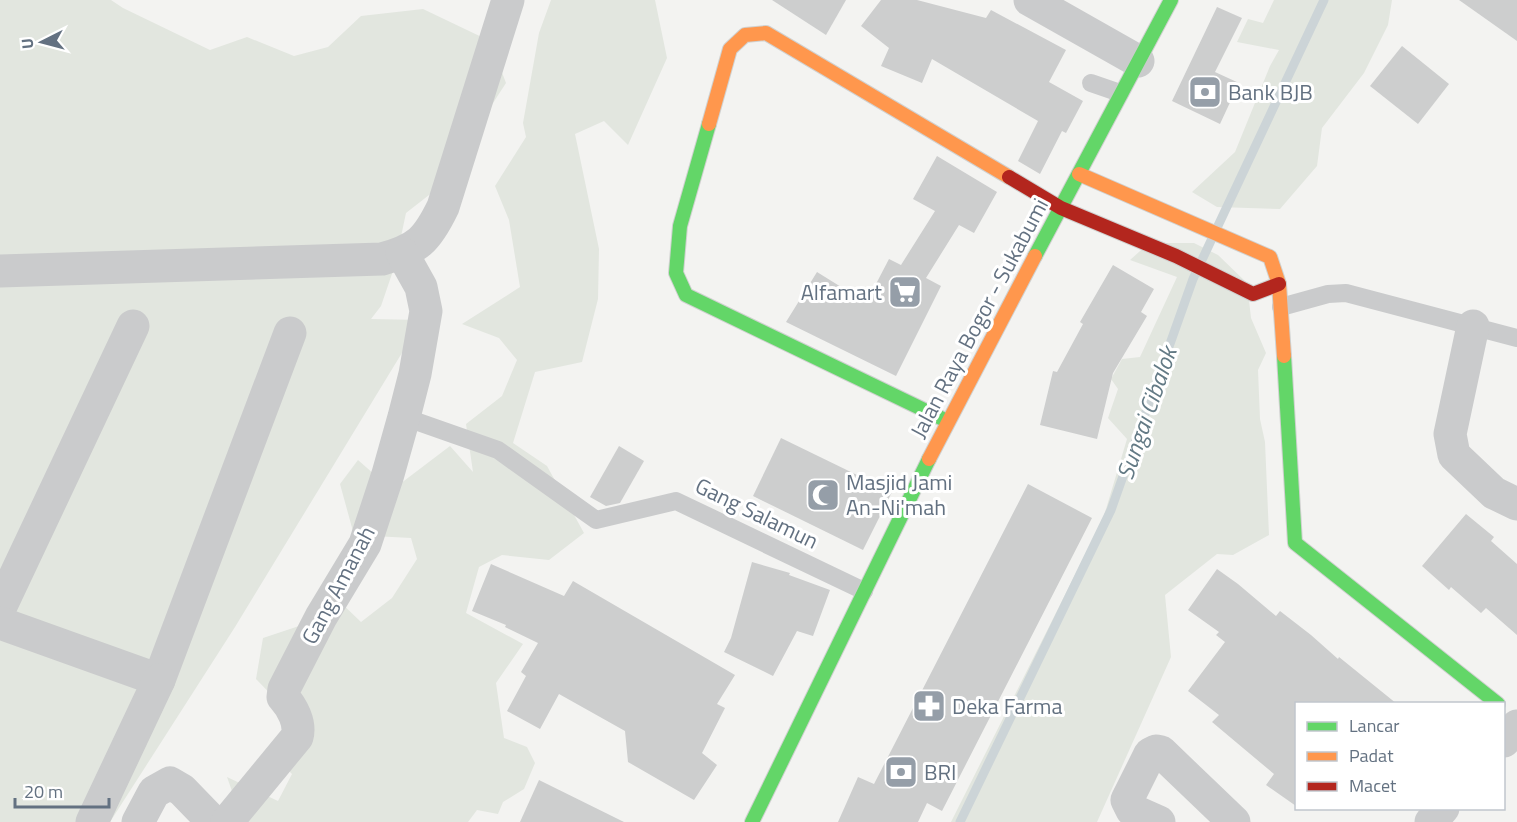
<svg xmlns="http://www.w3.org/2000/svg" width="1517" height="822" font-family="'Titillium Web',sans-serif">
	<style>
		.green { fill: #e2e6df }
		.lines { fill: none; stroke-linecap: round; stroke-linejoin: round }
		.stream { stroke: #ccd4d7; stroke-width: 9 }
		.building { fill: #cdcece }
		.fast-casing { stroke: #d0d1d0; stroke-width: 16 }
		.slow-casing { stroke: #d0d1d0; stroke-width: 16 }
		.jam-casing { stroke: #d0d1d0; stroke-width: 16 }
		.lane { stroke: #cacbcc; stroke-width: 18 }
		.street { stroke: #cacbcc; stroke-width: 33 }
		.fast { stroke: #63d668; stroke-width: 14 }
		.slow { stroke: #ff974d; stroke-width: 14 }
		.jam { stroke: #b3261e; stroke-width: 14 }
		.labels { text-anchor: middle; dominant-baseline: central; stroke-width: 6; stroke-linejoin: round; paint-order: stroke }
		.poi-label { font-size: 22px; fill: #637181; stroke: #fff; text-anchor: start }
		.street-label { font-size: 22px; fill: #637181; stroke: #fff }
		.water-label { font-size: 24px; font-style: italic; fill: #637a85; stroke: #fff }
	</style>
	<rect width="100%" height="100%" fill="#f3f3f1"/>
	<g class="green">
		<polygon points="0,0 111,0 123,8 210,50 247,37 294,56 328,47 361,16 423,9 490,41 506,83 438,188 406,213 395,265 381,306 371,319 422,320 235,627 110,822 0,822"/>
		<polygon points="551,0 655,0 667,58 628,145 604,121 575,134 599,249 598,299 582,362 535,372 513,443 547,466 584,533 549,560 502,555 479,567 466,613 523,644 496,683 504,738 527,747 535,763 524,789 503,802 498,814 477,810 468,822 237,822 239,811 227,777 278,801 292,774 267,749 295,738 287,711 256,679 263,638 302,625 336,598 361,622 392,598 417,559 411,538 354,535 340,484 358,460 392,490 450,446 473,472 466,424 502,396 517,360 499,338 462,324 520,287 509,220 495,186 526,137 523,123 539,33"/>
		<polygon points="1274,0 1392,0 1388,25 1364,73 1322,128 1317,166 1280,209 1217,207 1192,192 1235,152 1270,66 1279,50 1237,42 1248,19 1263,23"/>
		<polygon points="1149,243 1194,243 1218,255 1247,283 1251,318 1266,353 1258,370 1260,419 1265,442 1269,535 1233,555 1217,554 1165,595 1171,657 1097,822 951,822 1103,519 1127,439 1108,418 1118,389 1111,379 1122,359 1140,357 1177,277 1130,260"/>
	</g>
	<g class="lines">
		<polyline class="stream" points="960,822 1111,510 1193,279 1324,0"/>
	</g>
	<g class="building">
		<polygon points="772,0 846,0 826,35"/>
		<polygon points="881,0 917,0 986,18 991,10 1066,50 1049,82 1083,101 1066,133 1062,131 1040,174 1018,161 1038,121 932,59 922,83 881,66 889,48 861,26"/>
		<polygon points="1459,0 1517,0 1517,41"/>
		<polygon points="1217,7 1242,18 1215,72 1239,83 1220,124 1172,101"/>
		<polygon points="1402,46 1449,84 1418,124 1370,86"/>
		<polygon points="937,156 997,192 974,233 959,225 926,278 941,286 896,376 786,322 817,272 862,300 877,282 889,259 901,265 935,211 913,199"/>
		<polygon points="1113,265 1154,289 1141,312 1147,316 1113,373 1097,439 1040,425 1053,371 1057,372 1083,324 1080,322"/>
		<polygon points="781,438 892,492 863,550 753,496"/>
		<polygon points="619,446 644,461 620,503 606,506 590,497"/>
		<polygon points="1028,484 1092,518 942,811 927,803 918,822 838,822 858,777 874,784"/>
		<polygon points="1466,514 1494,537 1491,541 1517,564 1517,635 1486,608 1481,613 1451,587 1449,590 1422,566"/>
		<polygon points="752,562 790,573 789,575 830,590 813,636 797,631 773,676 724,652 731,638"/>
		<polygon points="491,564 564,596 573,581 735,675 717,704 725,708 702,753 717,765 694,800 628,762 625,731 559,694 540,729 507,711 526,676 521,672 538,643 505,627 506,625 472,611"/>
		<polygon points="1217,569 1238,584 1276,616 1280,611 1311,635 1338,659 1339,657 1397,704 1296,704 1296,806 1266,785 1274,774 1212,722 1219,715 1188,691 1225,642 1216,635 1219,632 1188,610"/>
		<polygon points="539,780 624,822 520,822"/>
	</g>
	<g class="lines">
		<g class="fast-casing">
			<g id="fast">
				<polyline points="709,124 680,226 676,273 686,295 947,421"/>
				<polyline points="1035,256 1171,0"/>
				<polyline points="1284,356 1295,543 1498,704"/>
				<polyline points="752,822 929,459"/>
			</g>
		</g>
		<g class="slow-casing">
			<g id="slow">
				<polyline points="709,124 730,49 745,35 766,33 1009,177"/>
				<polyline points="1079,174 1270,257 1279,284 1284,356"/>
				<polyline points="929,459 1035,256"/>
			</g>
		</g>
		<g class="jam-casing">
			<polyline id="jam" points="1009,177 1061,208 1176,256 1253,294 1279,284"/>
		</g>
		<g class="lane">
			<polyline points="1091,83 1120,93"/>
			<polyline points="1281,307 1328,294 1346,293 1517,338"/>
			<polyline points="404,417 498,450 596,520 676,501 864,591"/>
		</g>
		<g class="street">
			<polyline points="1030,0 1138,61"/>
			<path d="M0,271L382,259C418,249 427,240 443,207L508,0"/>
			<polyline points="1473,326 1450,434 1454,455 1494,493 1517,504"/>
			<polyline points="0,608 133,326"/>
			<polyline points="0,623 159,680 290,333"/>
			<polyline points="1504,741 1517,726"/>
			<polyline points="92,822 159,680"/>
			<polyline points="138,822 154,792 170,783 182,790 213,822"/>
			<path d="M227,822L297,737C301,723 292,707 283,697L284,689L321,617L365,544L388,474L404,417L415,374L426,311L421,287L402,253"/>
			<polyline points="1159,822 1132,810 1127,800 1150,754 1156,751 1161,752 1234,822"/>
			<polyline points="1431,822 1443,808"/>
		</g>
		<use href="#fast" class="fast"/>
		<use href="#slow" class="slow"/>
		<use href="#jam" class="jam"/>
	</g>
	<defs>
		<g id="bank-square" transform="scale(1.725)"><rect x="-9" y="-9" width="18" height="18" rx="4" fill="#959ea8" stroke="#fff"/><path d="M-6-4H6V4H-6ZM0-2.3a2.3 2.3 0 1 0 0 4.6a2.3 2.3 0 1 0 0-4.6Z" fill="#fff"/></g>
		<g id="supermarket-square" transform="scale(1.725)"><rect x="-9" y="-9" width="18" height="18" rx="4" fill="#959ea8" stroke="#fff"/><path d="M-6-5.5h2.5l.6 2H6L4.5 2H-2.5L-4.4-4H-6ZM-1.5 3.2a1.3 1.3 0 1 0 .1 0ZM3 3.2a1.3 1.3 0 1 0 .1 0Z" fill="#fff"/></g>
		<g id="mosque-square" transform="scale(1.725)"><rect x="-9" y="-9" width="18" height="18" rx="4" fill="#959ea8" stroke="#fff"/><path d="M3.5-4.9A6 6 0 1 0 3.5 4.9A5 5 0 1 1 3.5-4.9Z" fill="#fff"/></g>
		<g id="pharmacy-square" transform="scale(1.725)"><rect x="-9" y="-9" width="18" height="18" rx="4" fill="#959ea8" stroke="#fff"/><path d="M-2-6h4v4h4v4h-4v4h-4v-4h-4v-4h4Z" fill="#fff"/></g>
	</defs>
	<g fill-rule="evenodd">
		<use href="#bank-square" x="1205" y="92"/>
		<use href="#supermarket-square" x="905" y="292"/>
		<use href="#mosque-square" x="823" y="495"/>
		<use href="#pharmacy-square" x="929" y="706"/>
		<use href="#bank-square" x="901" y="772"/>
	</g>
	<g class="labels">
		<g class="poi-label">
			<text x="1228" y="92">Bank BJB</text>
			<text x="882" y="292" text-anchor="end">Alfamart</text>
			<text x="846" y="482">Masjid Jami<tspan x="846" dy="25">An-Ni'mah</tspan></text>
			<text x="952" y="706">Deka Farma</text>
			<text x="924" y="772">BRI</text>
		</g>
		<g class="street-label">
			<text transform="translate(979 318) rotate(-62)">Jalan Raya Bogor - Sukabumi</text>
			<text transform="translate(757 513) rotate(26)">Gang Salamun</text>
			<text transform="translate(338 585) rotate(-62)">Gang Amanah</text>
		</g>
		<g class="water-label">
			<text transform="translate(1146 413) rotate(-71)">Sungai Cibalok</text>
		</g>
	</g>
	<rect x="1295" y="702" width="210" height="108" fill="#ffffff" stroke="#c1c6cd" stroke-width="1.5"/>
	<rect x="1307" y="722" width="30" height="9" fill="#63d668" stroke="#c1c6cd" stroke-width="1.5"/>
	<text x="1349" y="732" font-size="18" fill="#637181">Lancar</text>
	<rect x="1307" y="752" width="30" height="9" fill="#ff974d" stroke="#c1c6cd" stroke-width="1.5"/>
	<text x="1349" y="762" font-size="18" fill="#637181">Padat</text>
	<rect x="1307" y="782" width="30" height="9" fill="#b3261e" stroke="#c1c6cd" stroke-width="1.5"/>
	<text x="1349" y="792" font-size="18" fill="#637181">Macet</text>
	<g transform="translate(42 42) rotate(264)" stroke="#ffffff" stroke-width="4.5" paint-order="stroke">
	<path d="M0-4.5L10 22L0 15L-10 22Z" fill="#637181"/>
	<text y="-9" font-size="16" font-weight="bold" text-anchor="middle" fill="#637181">U</text>
	</g>
	<path d="M15 798v9h94v-9" fill="none" stroke="#637181" stroke-width="3"/>
	<text x="24" y="798" font-size="18" fill="#637181" stroke="#ffffff" stroke-width="4.5" paint-order="stroke">20 m</text>
</svg>
